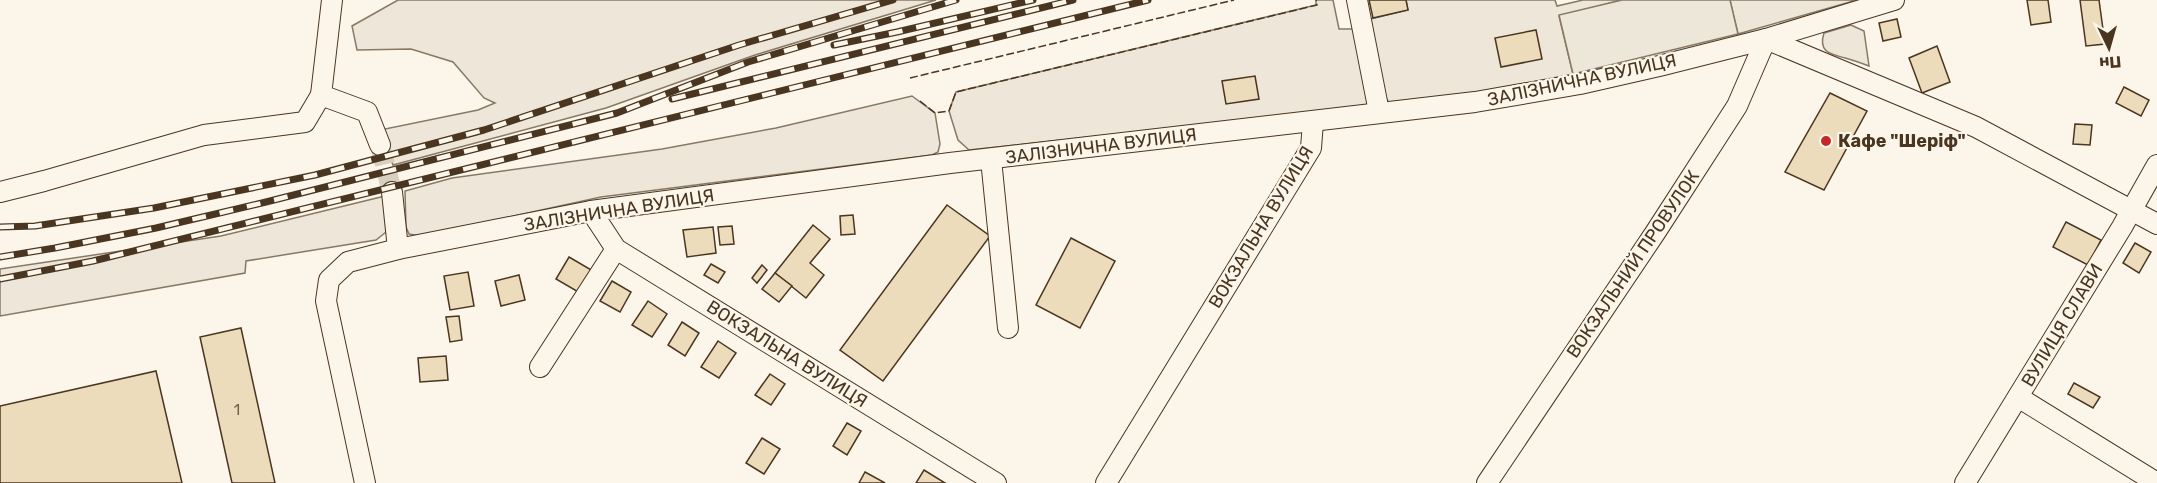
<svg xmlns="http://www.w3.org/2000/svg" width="2157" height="483" font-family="Rubik,sans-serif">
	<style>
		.green { fill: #ede6d9; stroke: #887966; stroke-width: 1.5 }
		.parking { fill: #ede7d9; stroke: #887966; stroke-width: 1.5 }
		.building { fill: #ecdcbc; stroke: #4a3520; stroke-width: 1.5 }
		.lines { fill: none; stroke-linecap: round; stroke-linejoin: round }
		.minor-tunnel { stroke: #d8cfc1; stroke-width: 20; stroke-dasharray: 20 10; stroke-linecap: butt }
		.minor-casing { stroke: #4a3520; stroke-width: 22 }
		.minor { stroke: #fbf6e9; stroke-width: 20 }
		.rail-casing { stroke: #4a3520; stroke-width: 7 }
		.rail { stroke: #fbf6e9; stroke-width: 4.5; stroke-dasharray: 14; stroke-linecap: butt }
		.fence { stroke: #4a3520; stroke-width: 1.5; stroke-dasharray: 8 3; stroke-linecap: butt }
		.poi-dot { fill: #c62828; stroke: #fbf6e9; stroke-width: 2 }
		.labels { text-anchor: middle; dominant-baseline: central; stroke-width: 4.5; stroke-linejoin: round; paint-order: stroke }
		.number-label { font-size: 15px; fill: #725f47 }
		.street-label { font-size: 18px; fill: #4a3520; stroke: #fbf6e9 }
		.poi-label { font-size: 18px; font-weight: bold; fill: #4a3520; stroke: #fbf6e9; text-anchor: start }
	</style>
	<rect width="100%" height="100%" fill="#fbf6e9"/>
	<g class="green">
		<polygon points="398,0 936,0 755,55 606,108 393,165 380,130 478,110 495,103 484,98 453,62 411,49 357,50 352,26"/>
		<polygon points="1316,0 1333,0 1339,29 1355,29 1372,105 1365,107 969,150 958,140 949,111 956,92 1316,5"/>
		<polygon points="1406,0 1555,0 1557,6 1583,0 1622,0 1559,16 1573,74 1444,99 1389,103 1385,96 1370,19 1408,10"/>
		<polygon points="1730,0 1857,0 1738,34"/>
		<path d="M1851,25L1864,31L1869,66C1861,63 1853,60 1845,58C1830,54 1818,52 1824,33Z"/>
		<polygon points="912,96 935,113 940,144 938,152 932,155 601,197 421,236 409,234 406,227 405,191 452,178 662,149 776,128"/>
		<polygon points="385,196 386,232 376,240 246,261 245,273 0,316 0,269 221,236"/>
	</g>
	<polygon class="parking" points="1622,0 1730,0 1738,34 1573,74 1559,15"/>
	<g class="building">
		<polygon points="1369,0 1406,0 1408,10 1373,18"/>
		<polygon points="2027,0 2048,0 2051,22 2031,25"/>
		<polygon points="2080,0 2099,0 2105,44 2086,46"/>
		<polygon points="1897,19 1901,37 1883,41 1879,23"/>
		<polygon points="1536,30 1542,59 1501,67 1495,38"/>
		<polygon points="1937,46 1950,82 1922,93 1909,58"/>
		<polygon points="1255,76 1259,99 1226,104 1222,81"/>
		<polygon points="2124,87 2149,100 2141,116 2116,103"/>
		<polygon points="1830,93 1867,111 1824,190 1785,172"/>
		<polygon points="2075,124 2092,125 2090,145 2073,144"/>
		<polygon points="947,205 990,236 883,381 840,350"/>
		<polygon points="853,215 855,234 841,235 840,216"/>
		<polygon points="2066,222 2101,240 2088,265 2053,247"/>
		<polygon points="813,225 830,239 810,263 824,275 806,298 775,273"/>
		<polygon points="732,226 734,244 720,245 718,227"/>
		<polygon points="713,227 716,253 687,257 683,230"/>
		<polygon points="1071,238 1115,261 1080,328 1036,305"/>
		<polygon points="2135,243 2151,252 2139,273 2123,263"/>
		<polygon points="569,257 593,271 580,293 556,279"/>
		<polygon points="711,264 725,272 718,283 704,275"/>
		<polygon points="762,265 767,270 757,283 752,278"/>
		<polygon points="468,272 474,306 450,310 444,276"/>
		<polygon points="775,273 792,286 779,302 762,289"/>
		<polygon points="519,275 525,300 501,306 495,281"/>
		<polygon points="612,281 631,292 620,312 600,301"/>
		<polygon points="648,301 667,314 652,337 632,325"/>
		<polygon points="459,316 462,340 450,342 446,317"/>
		<polygon points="682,322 699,333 685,356 668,345"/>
		<polygon points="241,328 275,483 232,483 200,337"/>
		<polygon points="718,341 736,353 719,378 701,367"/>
		<polygon points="446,356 448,380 420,382 418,358"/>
		<polygon points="156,371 182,483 0,483 0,406"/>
		<polygon points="770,374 785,384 771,405 755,395"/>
		<polygon points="2074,383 2100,397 2093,408 2068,394"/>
		<polygon points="847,423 861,431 847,455 833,446"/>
		<polygon points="762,438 780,449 764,474 746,463"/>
		<polygon points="924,470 945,483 916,483"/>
		<polygon points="865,472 885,483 859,483"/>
	</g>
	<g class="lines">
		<polyline class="minor-tunnel" points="380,145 392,192"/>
		<g class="minor-casing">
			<g id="minor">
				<polyline points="332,0 321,95 367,112 380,145"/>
				<polyline points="1357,0 1379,112"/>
				<polyline points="991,159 1008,328"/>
				<polyline points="0,192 44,181 204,135 305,122 321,95"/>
				<polyline points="392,192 398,249"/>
				<polyline points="591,211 616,249 996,483"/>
				<polyline points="540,367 616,249"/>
				<polyline points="2018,397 2157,483"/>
				<polyline points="365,483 326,301 329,280 348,262 398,249 591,211 950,163 1475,102 1580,84 1659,66 1766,39 1894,0"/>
				<polyline points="1106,483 1311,148 1313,122"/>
				<polyline points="1487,483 1655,233 1737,106 1766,39 1976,127 2157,224"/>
				<polyline points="1965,483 2122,227 2157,165"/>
			</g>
		</g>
		<use href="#minor" class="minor"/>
		<g class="rail-casing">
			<g id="rail">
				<polyline points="834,45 897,32 1033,0"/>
				<polyline points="672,99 1073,0"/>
				<polyline points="0,227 35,226 154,208 315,175 484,130 739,45 893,0"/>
				<polyline points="0,257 55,248 156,228 266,202 617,113 748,62 956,0"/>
				<polyline points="0,279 93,261 1148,0"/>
			</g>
		</g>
		<use href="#rail" class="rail"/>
		<g class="fence">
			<polyline points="910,78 1234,0"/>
			<polyline points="920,101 935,113 949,111 956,92 1317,5 1316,0"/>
		</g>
	</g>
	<circle class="poi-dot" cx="1826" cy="141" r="6"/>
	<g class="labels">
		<g class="number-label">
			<text x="237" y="410">1</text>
		</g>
		<g class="street-label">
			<text transform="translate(1582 80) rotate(-12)">ЗАЛІЗНИЧНА ВУЛИЦЯ</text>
			<text transform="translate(1101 146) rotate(-7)">ЗАЛІЗНИЧНА ВУЛИЦЯ</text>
			<text transform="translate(619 210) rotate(-9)">ЗАЛІЗНИЧНА ВУЛИЦЯ</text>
			<text transform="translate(1261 227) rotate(-59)">ВОКЗАЛЬНА ВУЛИЦЯ</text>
			<text transform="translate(1633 264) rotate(-56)">ВОКЗАЛЬНИЙ ПРОВУЛОК</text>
			<text transform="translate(2062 325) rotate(-59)">ВУЛИЦЯ СЛАВИ</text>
			<text transform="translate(787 354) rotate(32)">ВОКЗАЛЬНА ВУЛИЦЯ</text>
		</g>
		<g class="poi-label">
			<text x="1838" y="141">Кафе "Шеріф"</text>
		</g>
	</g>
	<g transform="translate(2109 48) rotate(175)" stroke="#fbf6e9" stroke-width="4.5" paint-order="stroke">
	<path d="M0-4.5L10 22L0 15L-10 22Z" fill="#4a3520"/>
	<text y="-9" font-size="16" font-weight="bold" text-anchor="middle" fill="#4a3520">Пн</text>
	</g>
</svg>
